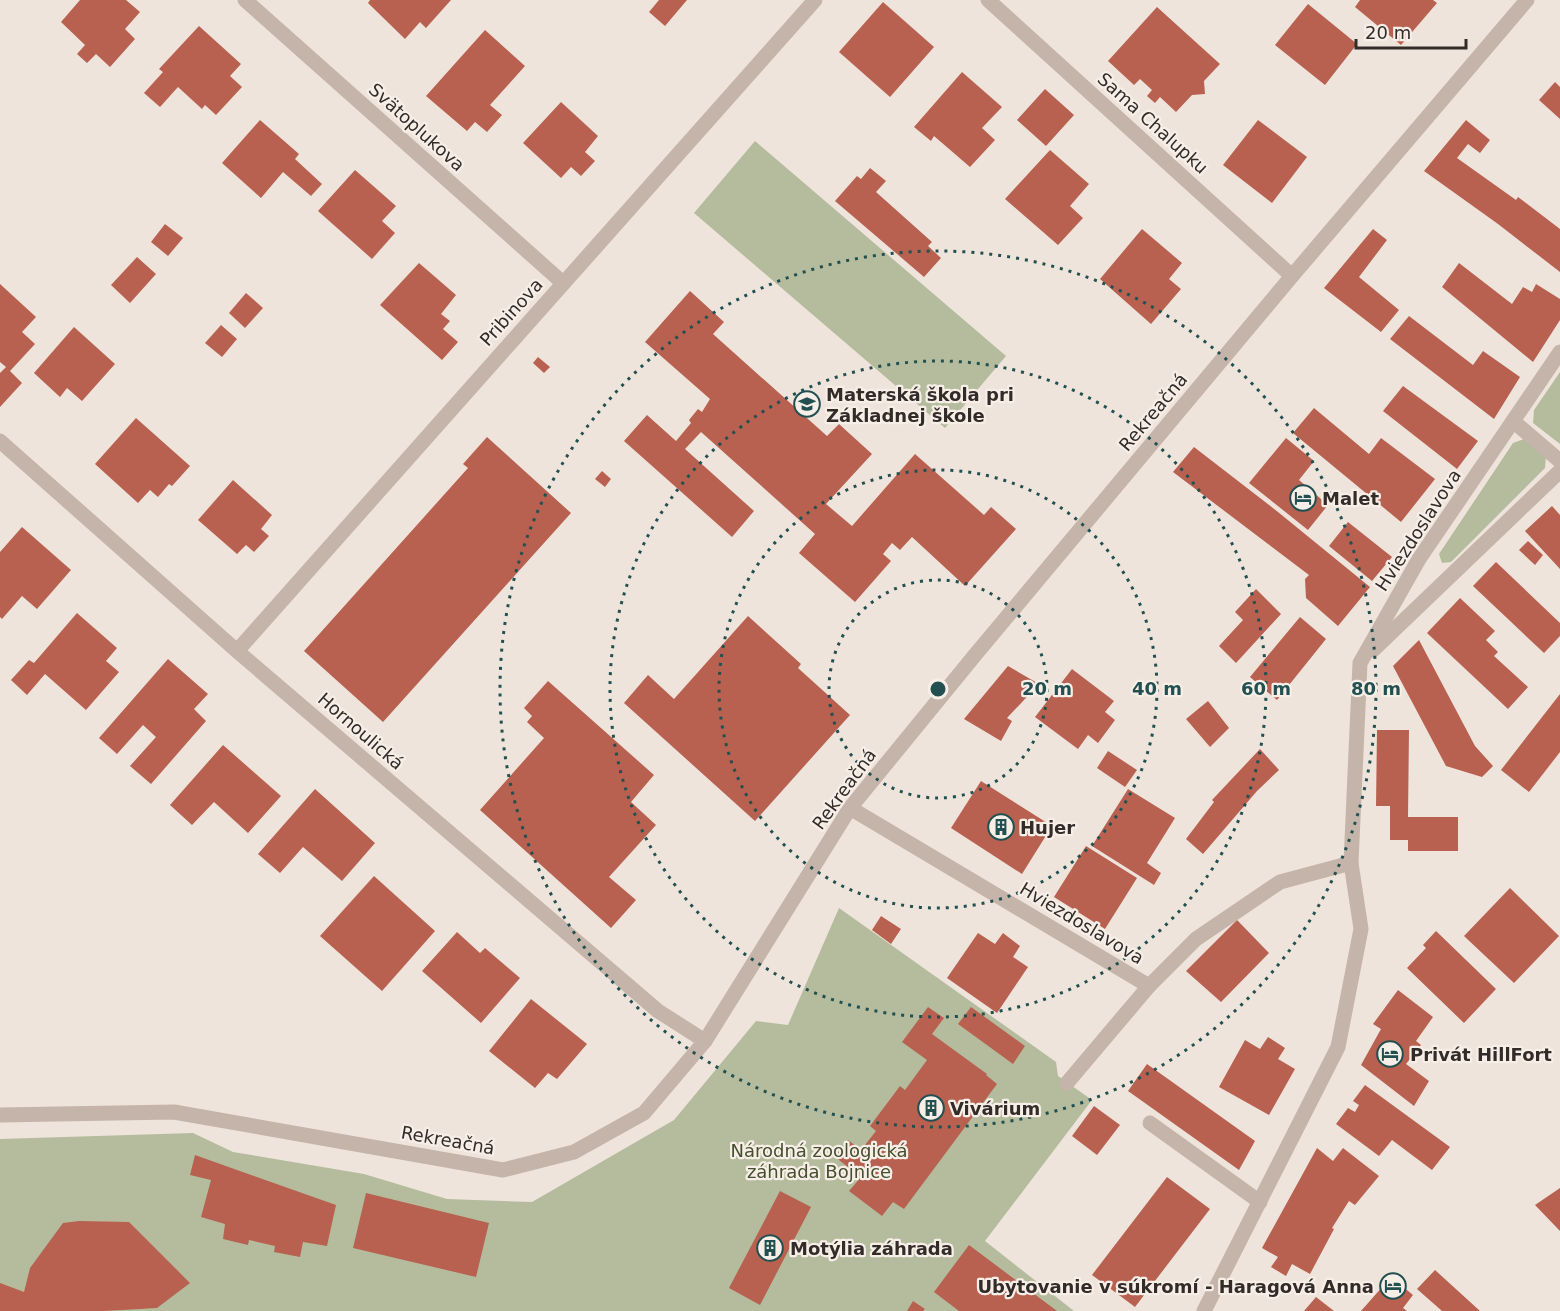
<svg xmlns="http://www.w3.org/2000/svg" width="1560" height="1311" font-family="'DejaVu Sans',sans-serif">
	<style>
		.green { fill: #b4bc9d }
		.building { fill: #b86150 }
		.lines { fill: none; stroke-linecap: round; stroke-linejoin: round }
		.service { stroke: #c5b4a9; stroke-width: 15 }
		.minor { stroke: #c5b4a9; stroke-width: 15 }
		.ring { fill: none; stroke: #225050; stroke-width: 3; stroke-dasharray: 3 6 }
		.labels { text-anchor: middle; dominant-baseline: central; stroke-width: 4.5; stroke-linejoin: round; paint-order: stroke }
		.street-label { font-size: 18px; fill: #332b28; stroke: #f7efe7 }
		.poi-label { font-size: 18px; font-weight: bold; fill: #332b28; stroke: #f7efe7; text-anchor: start }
		.park-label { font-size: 18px; fill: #454f2e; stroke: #f7efe7 }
		.centre { fill: #225050; stroke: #f7efe7; stroke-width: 3 }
		.ring-label { font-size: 18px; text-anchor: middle; font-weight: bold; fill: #225050; stroke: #f7efe7; stroke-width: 4.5; stroke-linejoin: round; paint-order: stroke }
	</style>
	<rect width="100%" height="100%" fill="#efe4db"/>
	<g class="green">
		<polygon points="755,141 1006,356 945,428 694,213"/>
		<polygon points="1560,372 1560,444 1533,423 1534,410"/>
		<polygon points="1524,439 1546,456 1545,468 1451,562 1442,563 1439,554 1513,443"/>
		<polygon points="839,908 1056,1062 1058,1076 1092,1100 985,1241 1074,1311 0,1311 0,1139 193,1133 233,1152 364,1174 447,1199 532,1202 674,1120 756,1021 788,1025"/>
	</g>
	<g class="building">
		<polygon points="80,0 126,0 140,12 125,29 135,39 110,67 96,54 87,63 77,54 85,45 61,22"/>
		<polygon points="370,0 451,0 426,28 420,22 405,39 368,3"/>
		<polygon points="659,0 687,0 665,26 649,12"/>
		<polygon points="1360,0 1433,0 1437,3 1401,45 1355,7"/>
		<polygon points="883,2 934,47 890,97 839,52"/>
		<polygon points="1308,4 1357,44 1325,85 1275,45"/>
		<polygon points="1157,7 1220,64 1204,81 1205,94 1192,95 1176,112 1160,97 1155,103 1147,96 1152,90 1140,79 1134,85 1108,61"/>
		<polygon points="199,26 241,64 230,76 242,87 216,115 205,105 202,109 178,87 160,107 144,93 163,72 159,69"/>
		<polygon points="485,30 525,66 490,105 502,115 487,132 475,122 467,131 426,96"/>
		<polygon points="962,72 1002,107 982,128 995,140 970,167 934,136 931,141 914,127"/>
		<polygon points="1555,82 1560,87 1560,119 1539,100"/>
		<polygon points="1045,89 1074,115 1046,146 1017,120"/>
		<polygon points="561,102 598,136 585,152 595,161 581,176 571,167 561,178 523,143"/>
		<polygon points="260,120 299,154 295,159 322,184 311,196 283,172 261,198 222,163"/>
		<polygon points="1258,120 1307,157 1272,203 1223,165"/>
		<polygon points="1466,120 1490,140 1480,153 1468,144 1457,158 1516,200 1518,197 1560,229 1560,272 1498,224 1424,171"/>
		<polygon points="1050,150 1089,184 1070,206 1083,218 1058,245 1005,199"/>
		<polygon points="870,168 886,181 876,192 932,242 928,246 941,258 924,277 835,201 857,176 861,179"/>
		<polygon points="355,170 396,206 382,221 395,233 372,259 318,211"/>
		<polygon points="165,224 183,238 168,256 151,242"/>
		<polygon points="1142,229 1182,263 1169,279 1181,289 1151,324 1100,279"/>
		<polygon points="1373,229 1387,240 1359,277 1399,310 1381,332 1324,288"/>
		<polygon points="137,257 156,274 130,303 111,285"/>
		<polygon points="419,263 456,295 441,314 450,321 443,329 458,342 442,360 380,305"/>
		<polygon points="1459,263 1512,304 1523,287 1532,292 1536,284 1560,299 1560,320 1533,362 1442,287"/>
		<polygon points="0,284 36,317 22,332 35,344 10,371 22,383 0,407 0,373 6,367 0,362"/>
		<polygon points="690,291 724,322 713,334 827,436 839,424 872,454 826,504 852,526 915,454 984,515 991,507 1016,529 965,586 912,537 900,550 892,543 883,554 891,561 855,602 799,553 815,534 701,432 685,449 754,511 732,537 624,441 647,415 676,441 691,423 689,420 698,409 702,412 710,399 645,342"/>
		<polygon points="246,293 263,308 245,328 229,313"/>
		<polygon points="1409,316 1473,365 1483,351 1520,377 1494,419 1390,339"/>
		<polygon points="221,325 237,339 222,357 205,343"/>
		<polygon points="74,327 115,364 82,401 67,388 60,397 34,373"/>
		<polygon points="538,357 550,367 544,373 533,363"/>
		<polygon points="1403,386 1478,441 1457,469 1383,411"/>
		<polygon points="1314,408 1369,454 1381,438 1435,479 1401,522 1293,433"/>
		<polygon points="136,418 190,466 172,486 169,484 158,497 150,490 138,503 95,464"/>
		<polygon points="487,437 571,513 383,722 304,651 468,468 463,464"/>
		<polygon points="1286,438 1314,461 1299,480 1328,505 1308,530 1249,483"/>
		<polygon points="1194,447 1278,512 1370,587 1338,626 1306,598 1305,579 1309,575 1173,472"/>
		<polygon points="602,471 611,479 605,487 595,479"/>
		<polygon points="233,480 272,515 261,529 269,536 254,552 246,545 237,554 198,520"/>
		<polygon points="1552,506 1560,515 1560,569 1525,531"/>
		<polygon points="1348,522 1392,557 1372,581 1329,546"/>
		<polygon points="22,527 71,570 37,609 22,596 2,619 0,617 0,552"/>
		<polygon points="1528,541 1543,555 1535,565 1519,550"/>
		<polygon points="1496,562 1560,623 1560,636 1544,653 1473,586"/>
		<polygon points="1256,589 1281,614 1236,663 1219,646 1243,620 1235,612"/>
		<polygon points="1460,598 1495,631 1486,640 1498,652 1494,656 1528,687 1508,709 1427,633"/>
		<polygon points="77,613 117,648 106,661 119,672 86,710 45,674 27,695 11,680 29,660 34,663"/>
		<polygon points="748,616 801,664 798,668 850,715 755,821 624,703 648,675 674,699"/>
		<polygon points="1300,617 1326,639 1277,700 1250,677"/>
		<polygon points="1419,640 1475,746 1493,766 1482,777 1446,766 1393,666"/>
		<polygon points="168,659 208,694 194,709 206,721 151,784 130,766 156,737 143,725 117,754 99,738"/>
		<polygon points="1008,666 1039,684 1007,718 1012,721 1001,741 964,719"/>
		<polygon points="1072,669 1114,701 1105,712 1115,720 1098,743 1088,735 1078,749 1035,717"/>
		<polygon points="548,681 654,775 631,802 656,825 609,877 636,900 611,928 480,810 544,738 527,722 532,716 524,708"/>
		<polygon points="1560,694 1560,752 1529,792 1501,770"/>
		<polygon points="1208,701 1229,728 1210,747 1186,719"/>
		<polygon points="1377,730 1409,730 1408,817 1458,817 1458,851 1408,851 1408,840 1390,840 1390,806 1376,806"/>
		<polygon points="223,745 281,796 248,833 214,802 192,825 170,805"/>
		<polygon points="1260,749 1279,770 1257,791 1203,854 1186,839 1214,802 1212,800"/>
		<polygon points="1108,751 1137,770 1125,787 1097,768"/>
		<polygon points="981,781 1052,826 1022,874 951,828"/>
		<polygon points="315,789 375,843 342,881 303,847 280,873 258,854"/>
		<polygon points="1128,789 1175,818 1147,863 1161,873 1154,885 1092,846"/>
		<polygon points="1086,846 1137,878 1105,929 1054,897"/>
		<polygon points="374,876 435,931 382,991 320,936"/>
		<polygon points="1510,888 1559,936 1514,983 1464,936"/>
		<polygon points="881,916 901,929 891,944 872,930"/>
		<polygon points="1237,920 1269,953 1221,1002 1186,971"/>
		<polygon points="1436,931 1496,989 1464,1023 1407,968 1426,948 1423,945"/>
		<polygon points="457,932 480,953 485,948 520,978 481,1023 422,971"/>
		<polygon points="978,933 995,944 1003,933 1020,946 1013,957 1028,967 997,1013 947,978"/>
		<polygon points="1398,990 1433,1017 1416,1041 1421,1045 1406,1064 1429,1081 1414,1106 1361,1065 1381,1029 1373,1024"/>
		<polygon points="531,999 587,1044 557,1079 548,1073 535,1088 489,1051"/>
		<polygon points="928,1007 944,1018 932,1034 987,1074 986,1075 997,1084 904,1209 893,1202 882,1216 849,1191 861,1177 835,1157 848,1140 861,1150 876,1131 870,1126 900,1086 905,1090 927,1060 902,1042"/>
		<polygon points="971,1007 1025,1046 1013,1064 958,1024"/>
		<polygon points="1268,1037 1285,1048 1278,1059 1295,1069 1269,1115 1219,1087 1245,1040 1260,1049"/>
		<polygon points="1147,1064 1255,1141 1239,1170 1128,1091"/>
		<polygon points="1365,1085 1450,1147 1432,1170 1392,1140 1379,1156 1336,1124 1348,1108 1355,1112 1359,1105 1353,1101"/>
		<polygon points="1094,1106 1120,1125 1097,1155 1072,1136"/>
		<polygon points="1317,1148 1333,1161 1343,1148 1379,1176 1355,1205 1349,1201 1332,1228 1334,1229 1310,1274 1292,1264 1286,1276 1271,1267 1278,1257 1262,1248"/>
		<polygon points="195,1155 336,1205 327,1246 303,1242 300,1257 274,1252 275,1246 249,1240 248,1245 223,1239 225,1224 201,1217 211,1180 190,1175"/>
		<polygon points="1167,1177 1210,1209 1135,1307 1092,1275"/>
		<polygon points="1560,1188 1560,1231 1535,1205"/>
		<polygon points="780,1191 811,1207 760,1305 729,1288"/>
		<polygon points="366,1193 489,1223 476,1277 353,1248"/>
		<polygon points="79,1221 129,1222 190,1283 157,1308 104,1311 0,1311 0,1283 24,1292 30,1268 63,1223"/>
		<polygon points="969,1245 1057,1311 959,1311 934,1292"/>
		<polygon points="1435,1270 1480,1311 1442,1311 1417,1289"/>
		<polygon points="1391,1277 1413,1295 1403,1308 1407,1311 1361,1311"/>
		<polygon points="1316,1297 1334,1311 1304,1311"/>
		<polygon points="913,1301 925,1309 923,1311 907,1311"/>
	</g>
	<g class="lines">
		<g class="service">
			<polyline points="1067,1083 1149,986"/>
			<polyline points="1150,1123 1260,1202"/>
		</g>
		<g class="minor">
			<polyline points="245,0 563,283"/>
			<polyline points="988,0 1292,276"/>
			<polyline points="1513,421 1560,461"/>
			<polyline points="0,441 237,651 658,1011 705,1041"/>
			<polyline points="1373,650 1560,471"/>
			<polyline points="237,651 815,0"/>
			<polyline points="850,808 1149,986 1196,939 1280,882 1351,863"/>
			<polyline points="0,1115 174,1112 503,1170 574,1152 644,1113 705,1041 850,808 975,655 1292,276 1527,0"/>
			<polyline points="1204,1311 1338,1047 1361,929 1351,863 1360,663 1419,559 1560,352"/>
		</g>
	</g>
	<g class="ring">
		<circle cx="938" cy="689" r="109"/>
		<circle cx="938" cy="689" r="219"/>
		<circle cx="938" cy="689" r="328"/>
		<circle cx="938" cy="689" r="438"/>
	</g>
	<defs>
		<g id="school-ring" transform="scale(1.35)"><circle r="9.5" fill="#f7efe7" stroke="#225050" stroke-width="1.5"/><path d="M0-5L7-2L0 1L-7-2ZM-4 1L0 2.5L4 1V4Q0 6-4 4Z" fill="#225050"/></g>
		<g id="hotel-ring" transform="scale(1.35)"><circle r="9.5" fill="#f7efe7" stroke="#225050" stroke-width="1.5"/><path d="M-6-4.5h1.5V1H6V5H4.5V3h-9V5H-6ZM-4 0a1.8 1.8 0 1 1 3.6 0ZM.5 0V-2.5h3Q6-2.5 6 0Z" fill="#225050"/></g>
		<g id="building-ring" transform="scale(1.35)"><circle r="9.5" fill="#f7efe7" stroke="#225050" stroke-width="1.5"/><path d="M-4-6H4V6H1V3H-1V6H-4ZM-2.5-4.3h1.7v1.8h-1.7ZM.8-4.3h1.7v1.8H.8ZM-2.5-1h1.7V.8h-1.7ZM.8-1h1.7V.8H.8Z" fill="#225050"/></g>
	</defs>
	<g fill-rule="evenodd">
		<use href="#school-ring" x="807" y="404"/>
		<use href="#hotel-ring" x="1303" y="498"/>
		<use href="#building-ring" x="1001" y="827"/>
		<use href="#hotel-ring" x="1390" y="1054"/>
		<use href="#building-ring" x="931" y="1108"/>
		<use href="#building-ring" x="770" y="1248"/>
		<use href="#hotel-ring" x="1393" y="1286"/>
	</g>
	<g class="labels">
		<g class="street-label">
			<text transform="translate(1153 123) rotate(42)">Sama Chalupku</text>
			<text transform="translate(417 127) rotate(42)">Svätoplukova</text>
			<text transform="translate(511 312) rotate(-48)">Pribinova</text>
			<text transform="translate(1153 412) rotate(-50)">Rekreačná</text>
			<text transform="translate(1418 530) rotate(-57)">Hviezdoslavova</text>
			<text transform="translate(361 731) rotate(41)">Hornoulická</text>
			<text transform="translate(844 789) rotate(-54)">Rekreačná</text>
			<text transform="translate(1082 923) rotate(31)">Hviezdoslavova</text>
			<text transform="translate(448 1140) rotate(10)">Rekreačná</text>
		</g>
		<g class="poi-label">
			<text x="826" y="394">Materská škola pri<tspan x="826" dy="21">Základnej škole</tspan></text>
			<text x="1322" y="498">Malet</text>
			<text x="1020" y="827">Hujer</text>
			<text x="1410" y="1054">Privát HillFort</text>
			<text x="950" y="1108">Vivárium</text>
			<text x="790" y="1248">Motýlia záhrada</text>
			<text x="1374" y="1286" text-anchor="end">Ubytovanie v súkromí - Haragová Anna</text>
		</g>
		<g class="park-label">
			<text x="819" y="1150">Národná zoologická<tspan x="819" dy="21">záhrada Bojnice</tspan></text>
		</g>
	</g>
	<circle cx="938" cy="689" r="9" class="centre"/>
	<g class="ring-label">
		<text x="1047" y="695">20 m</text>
		<text x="1157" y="695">40 m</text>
		<text x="1266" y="695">60 m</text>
		<text x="1376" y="695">80 m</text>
	</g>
	<path d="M1356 39v9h110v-9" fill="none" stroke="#332b28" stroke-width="3"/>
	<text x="1365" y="39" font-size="18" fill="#332b28" stroke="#f7efe7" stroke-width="4.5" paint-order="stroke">20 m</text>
</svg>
